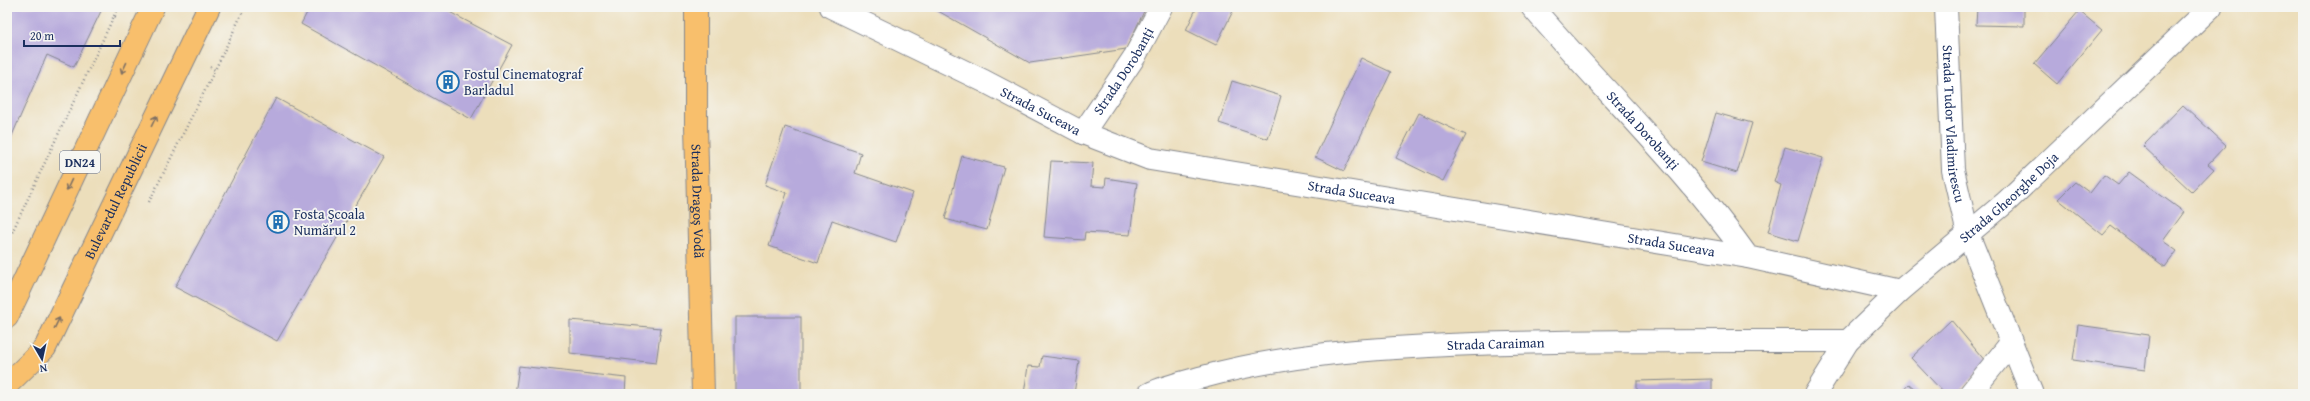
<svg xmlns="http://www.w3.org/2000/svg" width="2310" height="401" font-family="'Gentium Book Plus',serif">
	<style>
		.building { fill: #b7aadc }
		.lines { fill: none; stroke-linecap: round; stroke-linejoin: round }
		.minor-casing { stroke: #84868c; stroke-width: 24 }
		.major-casing { stroke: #84868c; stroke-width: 24 }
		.path { stroke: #84868c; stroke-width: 2.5; stroke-dasharray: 1 3; stroke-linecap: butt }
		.minor { stroke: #fff; stroke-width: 22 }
		.major { stroke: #f8bf6c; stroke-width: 22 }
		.oneway { stroke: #7e7064 }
		.labels { text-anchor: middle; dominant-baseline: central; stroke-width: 3.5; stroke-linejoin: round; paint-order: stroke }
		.shield { fill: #f6f6f2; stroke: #5d6b8a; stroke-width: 1 }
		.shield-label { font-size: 13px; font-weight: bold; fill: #1b2f5e }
		.street-label { font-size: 14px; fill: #1b2f5e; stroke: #f6f6f2 }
		.poi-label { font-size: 14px; fill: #1b2f5e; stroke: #f6f6f2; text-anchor: start }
	</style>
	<rect width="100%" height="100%" fill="#f6f6f2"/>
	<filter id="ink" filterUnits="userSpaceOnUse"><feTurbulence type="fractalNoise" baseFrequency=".025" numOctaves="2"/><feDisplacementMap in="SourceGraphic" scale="8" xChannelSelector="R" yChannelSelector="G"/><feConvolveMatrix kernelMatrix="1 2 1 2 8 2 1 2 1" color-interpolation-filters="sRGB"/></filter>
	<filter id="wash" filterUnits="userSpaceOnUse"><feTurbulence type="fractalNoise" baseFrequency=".012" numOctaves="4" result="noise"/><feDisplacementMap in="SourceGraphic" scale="16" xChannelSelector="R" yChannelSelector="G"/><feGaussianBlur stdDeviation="0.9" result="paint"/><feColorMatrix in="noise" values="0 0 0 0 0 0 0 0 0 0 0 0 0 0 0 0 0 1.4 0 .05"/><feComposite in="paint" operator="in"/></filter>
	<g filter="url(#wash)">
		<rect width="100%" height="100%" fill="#ecdebb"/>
		<g id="blocks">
			<g class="building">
				<polygon points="7,7 103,7 74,67 47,55 7,147"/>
				<polygon points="310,7 440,7 512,45 471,119 301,24"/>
				<polygon points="931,7 1146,7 1126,49 1030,63"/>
				<polygon points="1197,7 1235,7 1216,45 1186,30"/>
				<polygon points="1977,7 2024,7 2024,26 1976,25"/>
				<polygon points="2079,11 2102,30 2057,84 2034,64"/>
				<polygon points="1361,58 1391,72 1344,171 1315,157"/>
				<polygon points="1232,81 1281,96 1268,139 1219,123"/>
				<polygon points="276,98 384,157 277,341 175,287"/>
				<polygon points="2183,105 2226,145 2208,164 2214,169 2192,192 2143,146"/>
				<polygon points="1419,113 1466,135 1443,181 1396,158"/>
				<polygon points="1716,113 1752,123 1737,173 1701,162"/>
				<polygon points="785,127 861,153 855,173 913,193 896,242 832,220 818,263 769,246 787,193 765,185"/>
				<polygon points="1785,147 1823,158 1798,241 1768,232 1781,185 1774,182"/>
				<polygon points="962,156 1004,167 987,230 945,219"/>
				<polygon points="1051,161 1093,163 1091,186 1105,187 1106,178 1137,183 1130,235 1085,232 1084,240 1044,237"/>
				<polygon points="2129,172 2184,212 2163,241 2177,251 2165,267 2111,226 2103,235 2058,199 2075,182 2090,193 2104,175 2118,185"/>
				<rect x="735" y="317" width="66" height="77"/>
				<polygon points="570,320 661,328 656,363 570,353"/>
				<polygon points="1951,320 1986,362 1957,394 1945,394 1911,358"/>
				<polygon points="2078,325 2149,335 2145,370 2073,360"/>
				<polygon points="1042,356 1079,361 1074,394 1024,394 1028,366 1040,367"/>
				<polygon points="519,366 626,378 625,394 515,394"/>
				<polygon points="1712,379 1712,394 1637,394 1637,381"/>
				<polygon points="1909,384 1921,394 1900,394"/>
			</g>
		</g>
	</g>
	<g filter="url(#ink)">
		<use href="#blocks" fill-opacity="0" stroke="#84868c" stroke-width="1"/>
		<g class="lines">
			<g class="minor-casing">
				<g id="minor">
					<path id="s1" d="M831,7L984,81L1083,133L1150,159L1748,257L1900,291"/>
					<path id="s2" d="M1532,7C1604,91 1684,167 1748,257"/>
					<path id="s3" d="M1946,7L1953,170L1968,234L2032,394"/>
					<path id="s4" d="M1083,133L1135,56L1161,7"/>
					<path id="s5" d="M1149,394C1166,386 1185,382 1203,377C1283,355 1365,349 1448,345C1581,340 1715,341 1848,341"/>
					<path id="s6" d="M1815,394L1848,341L1900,291L2006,202L2211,7"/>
					<polyline points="1970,394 2011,343"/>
				</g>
			</g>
			<g class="major-casing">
				<g id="major">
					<path id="s7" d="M696,7V125L703,394"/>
					<polyline points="7,317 153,7"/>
					<path id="s8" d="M7,385L45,348L209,7"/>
				</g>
			</g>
			<g class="path">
				<polyline points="114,16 118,7"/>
				<polyline points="210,67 215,70 245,7"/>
				<polyline points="149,202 215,70"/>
				<polyline points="7,243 114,16 118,18"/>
			</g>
			<use href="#minor" class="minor"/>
			<use href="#major" class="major"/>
		</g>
		<defs><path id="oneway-shaft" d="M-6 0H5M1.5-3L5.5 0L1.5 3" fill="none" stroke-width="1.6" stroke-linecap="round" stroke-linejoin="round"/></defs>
		<g class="oneway">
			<use href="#oneway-shaft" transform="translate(124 68) rotate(115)"/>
			<use href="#oneway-shaft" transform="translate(154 121) rotate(-64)"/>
			<use href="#oneway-shaft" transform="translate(69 185) rotate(115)"/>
			<use href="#oneway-shaft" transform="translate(57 323) rotate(-64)"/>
		</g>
	</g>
	<defs>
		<g id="building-ring" transform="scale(1.15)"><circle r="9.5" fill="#f6f6f2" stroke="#1f6fb2" stroke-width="1.5"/><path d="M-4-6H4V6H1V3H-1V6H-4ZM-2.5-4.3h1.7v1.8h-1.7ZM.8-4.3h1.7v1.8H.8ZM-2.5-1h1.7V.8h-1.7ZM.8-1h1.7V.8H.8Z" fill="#1f6fb2"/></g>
	</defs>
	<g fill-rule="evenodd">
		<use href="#building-ring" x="448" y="82"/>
		<use href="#building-ring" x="278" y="222"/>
	</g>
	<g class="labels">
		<rect class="shield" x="60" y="151" width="40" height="22" rx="3"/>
		<g class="shield-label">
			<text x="80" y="162">DN24</text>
		</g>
		<g class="street-label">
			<text stroke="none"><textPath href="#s4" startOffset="74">Strada Dorobanți</textPath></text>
			<text stroke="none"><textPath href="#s1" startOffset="234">Strada Suceava</textPath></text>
			<text stroke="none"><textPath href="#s3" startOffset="117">Strada Tudor Vladimirescu</textPath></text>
			<text stroke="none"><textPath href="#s2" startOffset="166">Strada Dorobanți</textPath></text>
			<text stroke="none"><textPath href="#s1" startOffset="558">Strada Suceava</textPath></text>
			<text stroke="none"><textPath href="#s6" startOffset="278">Strada Gheorghe Doja</textPath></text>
			<text stroke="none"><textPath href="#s7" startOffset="194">Strada Dragoș Vodă</textPath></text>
			<text stroke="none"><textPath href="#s8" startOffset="216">Bulevardul Republicii</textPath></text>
			<text stroke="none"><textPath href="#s1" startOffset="882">Strada Suceava</textPath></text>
			<text stroke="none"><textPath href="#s5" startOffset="352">Strada Caraiman</textPath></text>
		</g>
		<g class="poi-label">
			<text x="464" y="74">Fostul Cinematograf<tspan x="464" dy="16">Barladul</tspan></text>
			<text x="294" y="214">Fosta Școala<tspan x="294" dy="16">Numărul 2</tspan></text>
		</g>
	</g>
	<rect width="2310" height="401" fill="none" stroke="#f6f6f2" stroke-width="24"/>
	<g transform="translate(42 359) rotate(171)" stroke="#f6f6f2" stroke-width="3" paint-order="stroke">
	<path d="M0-3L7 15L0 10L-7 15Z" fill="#1b2f5e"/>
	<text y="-6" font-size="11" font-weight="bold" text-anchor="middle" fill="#1b2f5e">N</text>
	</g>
	<path d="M24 40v6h96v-6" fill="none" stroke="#1b2f5e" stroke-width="2"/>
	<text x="30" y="40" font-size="12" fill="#1b2f5e" stroke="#f6f6f2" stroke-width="3" paint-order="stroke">20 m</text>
</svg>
